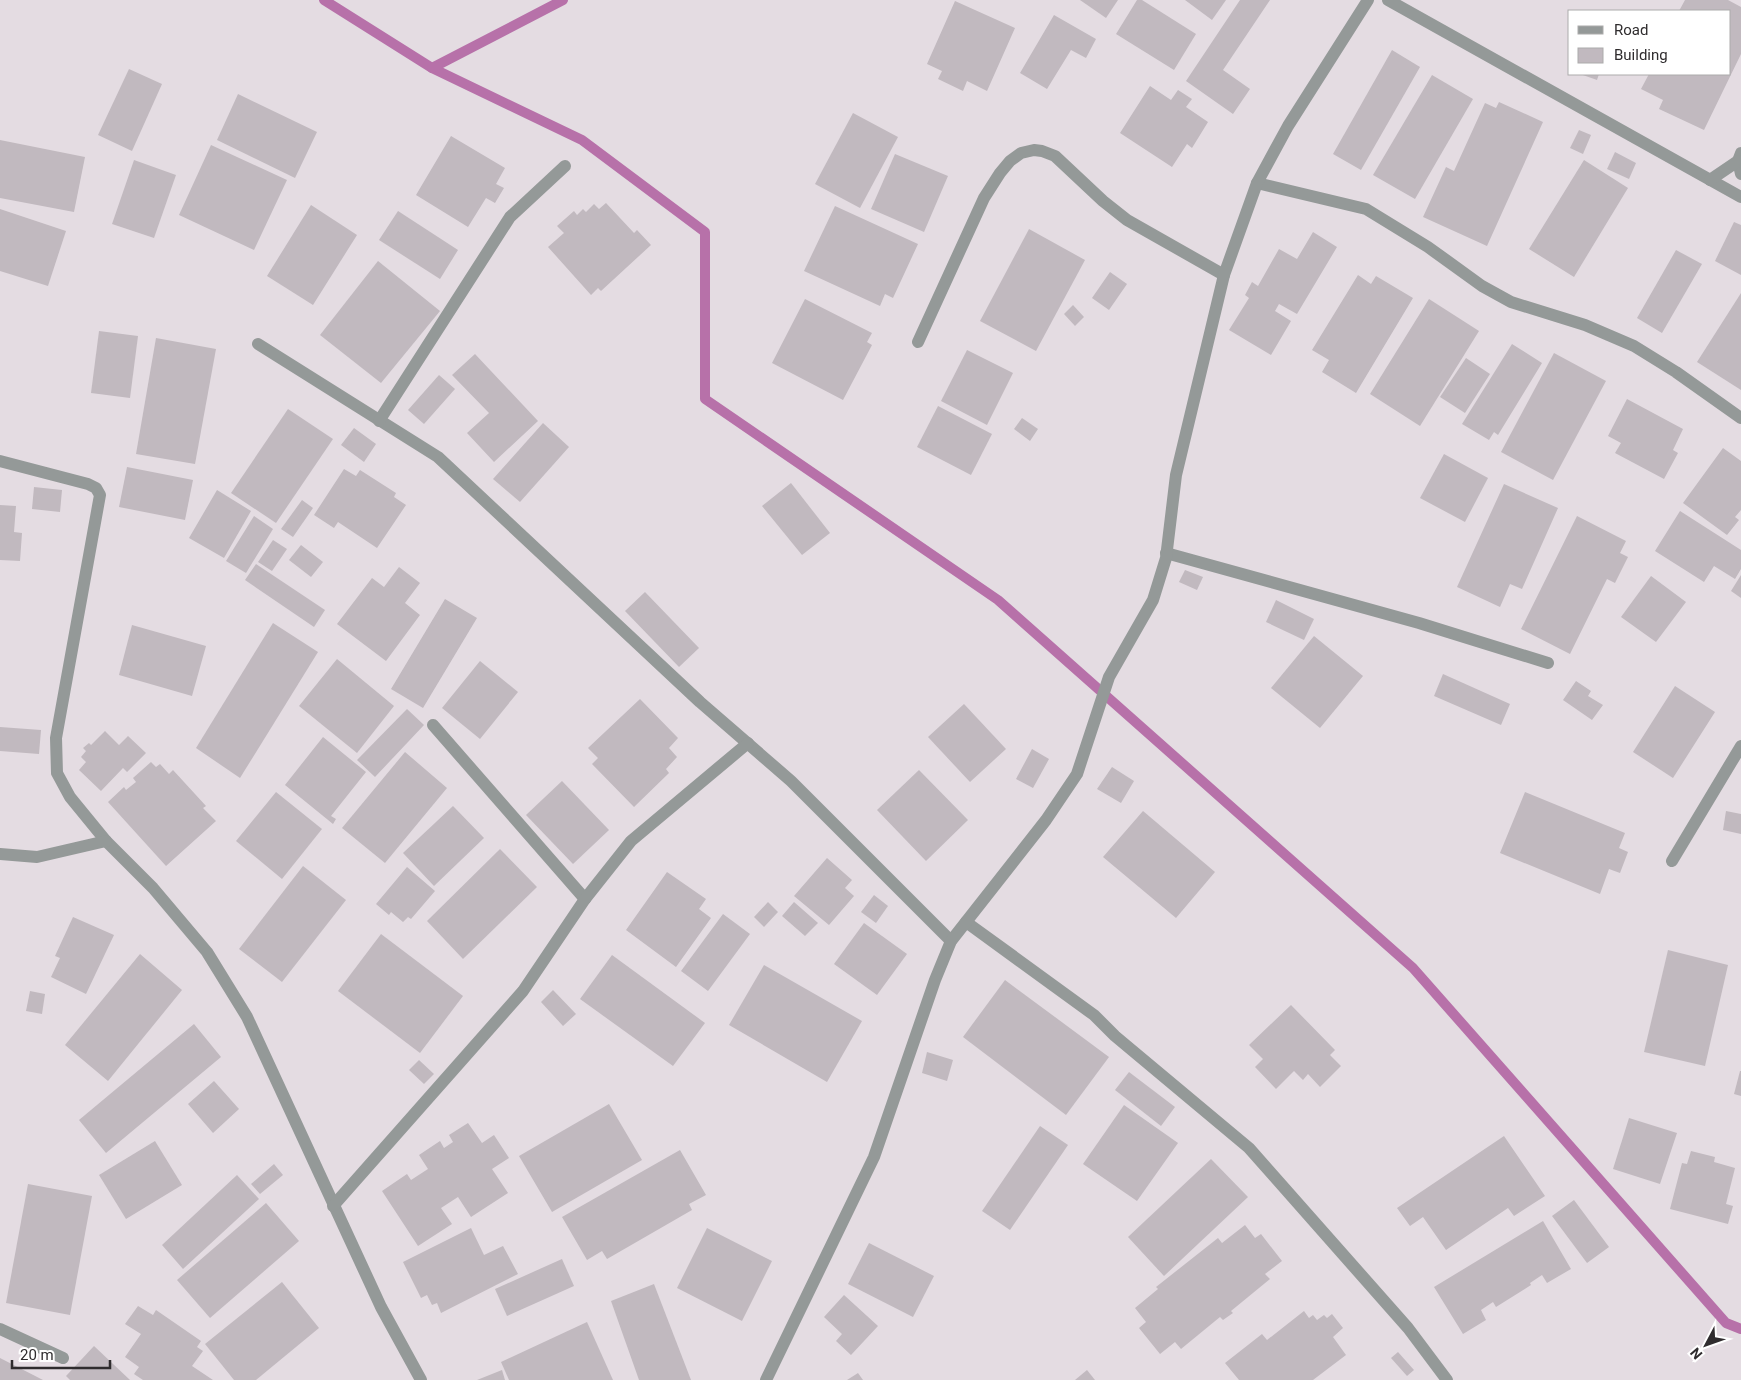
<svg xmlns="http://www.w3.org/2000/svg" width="1741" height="1380" font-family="Roboto,sans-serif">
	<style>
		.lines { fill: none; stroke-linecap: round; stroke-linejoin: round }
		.stream { stroke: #b771a9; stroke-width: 10 }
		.building { fill: #c1b9bf }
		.service { stroke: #949998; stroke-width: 12 }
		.minor { stroke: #949998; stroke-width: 12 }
	</style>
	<rect width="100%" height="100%" fill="#e4dce2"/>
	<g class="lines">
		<g class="stream">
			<polyline points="324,0 432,68 582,140 705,232 705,399 998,600 1413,968 1726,1323 1741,1329"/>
			<polyline points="432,68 563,0"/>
		</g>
	</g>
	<g class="building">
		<polygon points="1080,0 1118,0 1106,18"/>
		<polygon points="1137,0 1142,0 1196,34 1174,70 1116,34"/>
		<polygon points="1185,0 1226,0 1212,20"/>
		<polygon points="1240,0 1270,0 1223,70 1250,89 1233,114 1186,81"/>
		<polygon points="1685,0 1728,0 1741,7 1741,54 1704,130 1659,109 1663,100 1641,89 1649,74 1730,74 1730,11 1679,11"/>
		<polygon points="955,1 1015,28 987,91 967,81 963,91 938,79 942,71 927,64"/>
		<polygon points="1054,15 1096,39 1086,58 1071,50 1047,89 1020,73"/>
		<polygon points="1392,50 1420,67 1361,170 1333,154"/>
		<polygon points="129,69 162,84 132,151 98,135"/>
		<polygon points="1580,74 1599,74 1597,80"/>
		<polygon points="1432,75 1473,99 1415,199 1373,175"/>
		<polygon points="1150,86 1171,100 1178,90 1192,99 1186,107 1208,122 1192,148 1187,144 1172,167 1120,133"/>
		<polygon points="238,94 317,132 295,178 217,140"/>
		<polygon points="1499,102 1543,122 1487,246 1423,217 1446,167 1454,171 1485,103 1496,108"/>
		<polygon points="853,113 898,137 860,208 815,184"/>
		<polygon points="1579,130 1591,135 1583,154 1570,148"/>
		<polygon points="451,136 505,168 496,184 504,188 495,203 486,198 468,227 416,195"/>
		<polygon points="0,140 85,157 74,212 0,198"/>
		<polygon points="211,145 287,180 254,250 179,215"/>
		<polygon points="1615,152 1636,163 1629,179 1607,169"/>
		<polygon points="895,154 948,176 924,232 871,209"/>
		<polygon points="134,160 176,175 154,238 112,224"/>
		<polygon points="1584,160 1628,188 1574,277 1529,249"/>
		<polygon points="606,203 634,233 637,230 651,245 601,291 598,288 591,295 548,247 564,233 557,226 574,211 577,215 583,209 586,212 594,204 599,209"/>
		<polygon points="311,205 357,235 313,305 267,276"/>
		<polygon points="835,206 918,244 893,298 885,294 880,306 804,271"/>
		<polygon points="0,209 66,231 48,286 0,271"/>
		<polygon points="398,211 458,250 440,279 379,240"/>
		<polygon points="1734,222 1741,225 1741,275 1715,261"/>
		<polygon points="1029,229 1085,260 1036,351 980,321"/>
		<polygon points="1313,232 1337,247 1297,314 1279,304 1275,311 1291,321 1271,355 1229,330 1249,298 1245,295 1252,282 1258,286 1279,249 1297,259"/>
		<polygon points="1676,250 1702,264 1662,333 1637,318"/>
		<polygon points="378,261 440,311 381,383 320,335"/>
		<polygon points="1110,272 1127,284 1109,310 1092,298"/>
		<polygon points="1358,275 1371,284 1376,276 1413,298 1356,393 1322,372 1329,360 1312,350"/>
		<polygon points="1741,293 1741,390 1697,362"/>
		<polygon points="805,299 872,333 867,342 872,345 843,400 772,363"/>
		<polygon points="1429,299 1479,331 1420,426 1370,394"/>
		<polygon points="1073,305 1084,317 1075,326 1064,314"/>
		<polygon points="99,331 138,336 130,398 91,393"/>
		<polygon points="156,338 216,349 195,464 136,454"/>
		<polygon points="1512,344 1542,363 1498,435 1494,432 1489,440 1462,424"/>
		<polygon points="967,350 1013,373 987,425 941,401"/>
		<polygon points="1554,353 1606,381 1553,480 1501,452"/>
		<polygon points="475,354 538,421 494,462 467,433 489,413 452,375"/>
		<polygon points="1466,358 1490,374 1465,413 1440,397"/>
		<polygon points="439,375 455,389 424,424 408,410"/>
		<polygon points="1627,399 1683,429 1673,450 1678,453 1664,479 1615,453 1621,443 1608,436"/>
		<polygon points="938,406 992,434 971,475 917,447"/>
		<polygon points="288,409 333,439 276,523 231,493"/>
		<polygon points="1022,418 1038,429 1030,441 1014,429"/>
		<polygon points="543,423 569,447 520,502 493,479"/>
		<polygon points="354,428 376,444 364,462 341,445"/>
		<polygon points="1723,448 1741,461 1741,510 1735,517 1739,520 1727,535 1683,503"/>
		<polygon points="1444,454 1488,478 1465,522 1420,498"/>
		<polygon points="127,467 193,480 185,520 119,507"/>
		<polygon points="344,469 356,476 360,470 396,493 394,497 406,505 377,548 338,522 334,528 314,515"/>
		<polygon points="791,483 830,533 802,555 762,506"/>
		<polygon points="1504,484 1558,508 1522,589 1510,584 1500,607 1457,587"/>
		<polygon points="34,487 62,490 60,512 32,509"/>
		<polygon points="217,490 251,511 224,558 189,538"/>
		<polygon points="302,500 313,508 293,537 281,529"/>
		<polygon points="0,505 16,506 14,532 22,533 20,561 0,560"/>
		<polygon points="1680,511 1741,550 1741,569 1735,579 1714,566 1704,582 1655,551"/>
		<polygon points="254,516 273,529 246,573 226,561"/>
		<polygon points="1577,516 1626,541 1620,553 1628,557 1615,583 1607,579 1570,654 1521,629"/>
		<polygon points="273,540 287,549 272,571 258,562"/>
		<polygon points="301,545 323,562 311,577 289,560"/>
		<polygon points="256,564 325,610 314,627 245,580"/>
		<polygon points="399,567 420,583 405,603 420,615 386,661 337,624 372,578 384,587"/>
		<polygon points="1185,570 1203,577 1197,590 1179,582"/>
		<polygon points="1741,575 1741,598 1731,591"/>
		<polygon points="1651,576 1686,602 1656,642 1621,617"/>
		<polygon points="645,592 699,648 679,667 625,611"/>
		<polygon points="445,599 477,618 423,708 391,689"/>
		<polygon points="1276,600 1314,619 1304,640 1266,622"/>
		<polygon points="273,623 318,652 240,778 196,748"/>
		<polygon points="132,625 206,646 192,696 119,675"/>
		<polygon points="1314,636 1363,676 1320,728 1271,688"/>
		<polygon points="337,659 394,706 357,753 299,706"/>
		<polygon points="480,661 518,692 480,739 442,708"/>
		<polygon points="1443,674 1510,704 1501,725 1434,696"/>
		<polygon points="1576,681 1591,691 1588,696 1603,705 1592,720 1563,700"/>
		<polygon points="1675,686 1715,712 1673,778 1633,752"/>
		<polygon points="640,699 678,738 669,748 677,757 666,769 669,773 634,807 592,764 598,758 588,748"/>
		<polygon points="964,704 1006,749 970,782 928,737"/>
		<polygon points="407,709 424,725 375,777 357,760"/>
		<polygon points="0,727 41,730 39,754 0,751"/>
		<polygon points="105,731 119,745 128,736 146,753 127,772 123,768 101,791 79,770 86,762 81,757 86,751 83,748 89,743 91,745"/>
		<polygon points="323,737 366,772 331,816 336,819 333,824 285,785"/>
		<polygon points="1032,749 1049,759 1033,788 1016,779"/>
		<polygon points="405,752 447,788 385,863 342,828"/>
		<polygon points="151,762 156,767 160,764 169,774 173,770 206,806 203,808 216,821 166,866 108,802 124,787 126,790 136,782 133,778"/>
		<polygon points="1112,767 1134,781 1121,803 1097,789"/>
		<polygon points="919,770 968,820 926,861 877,810"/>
		<polygon points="562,781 609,830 573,864 526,815"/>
		<polygon points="276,792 322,829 282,879 236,841"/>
		<polygon points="1525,792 1625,833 1619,848 1628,852 1620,873 1609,869 1600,894 1500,853"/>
		<polygon points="453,806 484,838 434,886 403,853"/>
		<polygon points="1143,811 1215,872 1176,918 1103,857"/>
		<polygon points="1726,811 1741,814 1741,834 1723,830"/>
		<polygon points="500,849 537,887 463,959 427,921"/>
		<polygon points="827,858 852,880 845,888 854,896 829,925 794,896"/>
		<polygon points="303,866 346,900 282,982 239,949"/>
		<polygon points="407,867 435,891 411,919 408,917 403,922 391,912 389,915 376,904"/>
		<polygon points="667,872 706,899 699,909 711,918 676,967 626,930"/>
		<polygon points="874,895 888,906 876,923 861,912"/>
		<polygon points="768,902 778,912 764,927 754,917"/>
		<polygon points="794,902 818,923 805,936 782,916"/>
		<polygon points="723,914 750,934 708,991 681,971"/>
		<polygon points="73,917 114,935 86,994 51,977 60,958 55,956"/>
		<polygon points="864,923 907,954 877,995 834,964"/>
		<polygon points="381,934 463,996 420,1053 338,991"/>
		<polygon points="1668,950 1728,965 1705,1066 1644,1052"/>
		<polygon points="140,954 182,990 108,1081 65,1045"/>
		<polygon points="612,955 705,1023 673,1066 580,999"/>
		<polygon points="764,965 862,1021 827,1082 729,1025"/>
		<polygon points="1005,980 1109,1057 1066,1115 963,1037"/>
		<polygon points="553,990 576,1014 563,1026 541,1002"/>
		<polygon points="30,991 45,994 42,1014 26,1011"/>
		<polygon points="1291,1005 1335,1050 1330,1055 1341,1066 1320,1087 1308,1074 1303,1080 1294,1071 1276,1089 1255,1067 1263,1059 1249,1045"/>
		<polygon points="194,1024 221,1057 106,1153 79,1120"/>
		<polygon points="927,1052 953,1060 947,1081 922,1073"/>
		<polygon points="419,1060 434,1074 424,1084 409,1070"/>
		<polygon points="1740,1071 1741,1071 1741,1096 1734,1094"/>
		<polygon points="1129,1072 1175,1107 1161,1126 1115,1090"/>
		<polygon points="214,1081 239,1109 213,1133 188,1104"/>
		<polygon points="609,1104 642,1160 552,1212 519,1156"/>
		<polygon points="1124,1105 1178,1143 1137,1201 1083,1164"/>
		<polygon points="1629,1118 1677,1133 1660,1184 1613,1169"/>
		<polygon points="468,1123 482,1143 494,1135 509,1158 492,1169 508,1193 471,1217 458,1197 441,1208 452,1224 418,1246 382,1191 407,1174 411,1180 428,1169 419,1155 440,1141 444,1148 453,1142 449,1135"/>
		<polygon points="1040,1126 1068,1145 1010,1230 982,1211"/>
		<polygon points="1504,1136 1545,1196 1514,1216 1508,1208 1446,1250 1423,1217 1410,1226 1397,1208"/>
		<polygon points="155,1141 182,1185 126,1219 99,1175"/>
		<polygon points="680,1150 706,1195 689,1204 692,1210 607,1259 602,1251 587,1260 562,1217"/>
		<polygon points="1691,1151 1715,1157 1714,1162 1735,1168 1726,1204 1733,1206 1728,1224 1670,1209 1682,1163 1687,1164"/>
		<polygon points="1211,1159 1248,1197 1164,1276 1128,1237"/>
		<polygon points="274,1164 283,1175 260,1194 251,1184"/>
		<polygon points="237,1175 259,1199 183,1269 162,1245"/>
		<polygon points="28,1184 92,1196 70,1315 6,1303"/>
		<polygon points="1574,1200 1609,1247 1587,1263 1552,1216"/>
		<polygon points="266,1203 299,1241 210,1318 177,1280"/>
		<polygon points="1543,1221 1571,1269 1547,1283 1542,1275 1530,1283 1531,1285 1496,1307 1493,1302 1481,1310 1486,1320 1463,1334 1434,1287"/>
		<polygon points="1245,1225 1255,1238 1261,1234 1282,1261 1265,1274 1270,1279 1231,1311 1233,1313 1223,1320 1220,1317 1181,1349 1175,1342 1160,1354 1139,1328 1146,1322 1135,1308 1158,1289 1156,1287 1218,1238 1222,1243"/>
		<polygon points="471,1228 484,1255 503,1246 518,1274 441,1313 437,1303 432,1305 427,1295 421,1298 403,1262"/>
		<polygon points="707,1228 772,1261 742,1321 677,1288"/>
		<polygon points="869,1243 934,1276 913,1317 848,1284"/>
		<polygon points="562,1259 574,1286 507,1316 495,1289"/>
		<polygon points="282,1282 319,1328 256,1380 234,1380 205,1344"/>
		<polygon points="654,1284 691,1380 639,1380 611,1301"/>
		<polygon points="844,1295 878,1326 851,1355 836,1341 842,1334 824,1317"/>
		<polygon points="138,1306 153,1315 156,1310 201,1341 197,1347 203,1351 192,1366 213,1380 143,1380 134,1374 139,1367 125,1357 141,1334 125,1324"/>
		<polygon points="1304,1311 1309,1318 1313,1315 1317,1320 1324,1315 1327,1318 1332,1314 1343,1328 1333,1337 1346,1355 1313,1380 1239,1380 1225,1363 1262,1334 1267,1340"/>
		<polygon points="587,1322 613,1380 509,1380 501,1362"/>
		<polygon points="94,1346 130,1380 70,1380 66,1376"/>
		<polygon points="1398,1352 1414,1370 1407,1376 1391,1358"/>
		<polygon points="0,1358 43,1380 0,1380"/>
		<polygon points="502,1370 505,1380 477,1380"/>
		<polygon points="1087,1370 1095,1380 1075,1380"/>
		<polygon points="858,1373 863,1380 847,1380"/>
	</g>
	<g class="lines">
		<polyline class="service" points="0,1329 63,1358"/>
		<g class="minor">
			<polyline points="1388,0 1741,197"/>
			<polyline points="1741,153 1738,161 1741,174"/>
			<polyline points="1710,180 1738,161"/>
			<polyline points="1257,183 1366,209 1428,247 1482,286 1511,302 1585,325 1634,346 1676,372 1741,418"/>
			<polyline points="918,342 984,198 1000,173 1010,161 1021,153 1034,150 1042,151 1055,156 1103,201 1127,220 1224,275"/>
			<polyline points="258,344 438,457 700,702 791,781 951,941"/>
			<polyline points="379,421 510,217 565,166"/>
			<polyline points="0,461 88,484 96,488 100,495 56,738 57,773 70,797 106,841 153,888 207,952 247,1017 381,1307 421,1380"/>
			<polyline points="1166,553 1419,623 1548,663"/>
			<polyline points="433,725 585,899"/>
			<polyline points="0,854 37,857 106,841"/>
			<polyline points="1672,861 1741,746"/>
			<polyline points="966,922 1094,1015 1115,1036 1249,1148 1408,1328 1447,1380"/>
			<polyline points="333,1206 523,991 585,899 631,841 748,743"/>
			<polyline points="766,1380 874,1157 935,980 951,941 1046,820 1077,774 1109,677 1153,600 1166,558 1176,475 1224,275 1257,183 1288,126 1368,0"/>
		</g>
	</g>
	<rect x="1568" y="10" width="162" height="65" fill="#ffffff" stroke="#acabab"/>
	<rect x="1578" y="26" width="25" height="8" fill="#949998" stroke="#acabab"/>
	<text x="1614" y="35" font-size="15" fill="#2f2c2e">Road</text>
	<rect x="1578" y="48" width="25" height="15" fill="#c1b9bf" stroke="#acabab"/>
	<text x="1614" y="60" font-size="15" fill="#2f2c2e">Building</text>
	<g transform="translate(1706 1345) rotate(229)" stroke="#ffffff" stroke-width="4" paint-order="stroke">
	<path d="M0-4L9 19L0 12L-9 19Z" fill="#2f2c2e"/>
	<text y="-8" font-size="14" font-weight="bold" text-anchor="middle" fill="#2f2c2e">N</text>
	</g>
	<path d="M12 1360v8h98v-8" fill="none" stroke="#2f2c2e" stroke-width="2.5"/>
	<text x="20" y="1360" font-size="15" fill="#2f2c2e" stroke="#ffffff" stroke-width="4" paint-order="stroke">20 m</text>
</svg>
